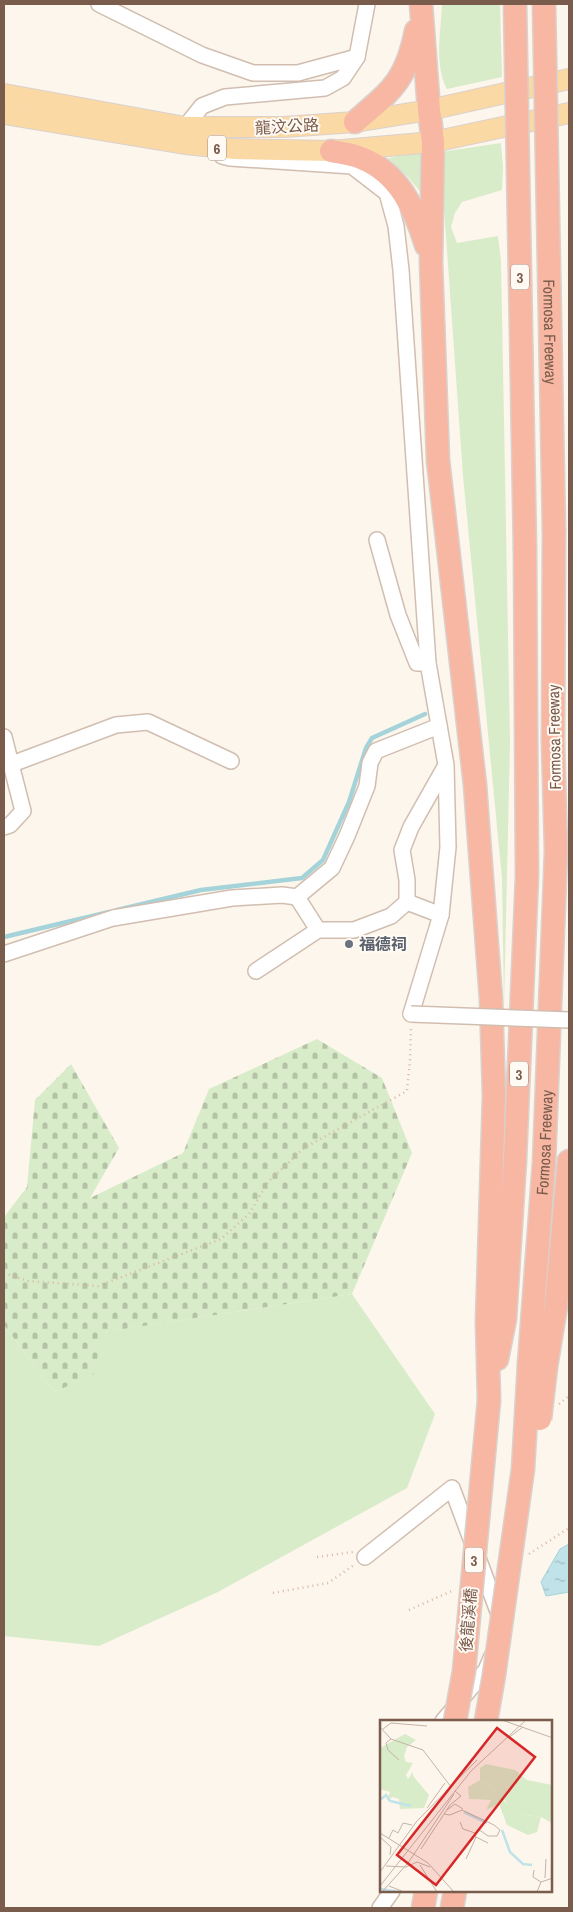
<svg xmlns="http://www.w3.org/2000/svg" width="573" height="1912" font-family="'Archivo Narrow','Noto Sans TC',sans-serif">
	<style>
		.grass { fill: #d8ecc9 }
		.cemetery { fill: url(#cemetery-stones) }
		.water { fill: url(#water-ripples); stroke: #a5d3da }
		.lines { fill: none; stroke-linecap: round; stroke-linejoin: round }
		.stream { stroke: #a5d3da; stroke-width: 4.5 }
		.minor-casing { stroke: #d1beb0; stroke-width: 18 }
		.major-casing { stroke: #dad1cd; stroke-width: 22 }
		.highway-casing { stroke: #dad1cd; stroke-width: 25 }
		.path { stroke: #d9b8a5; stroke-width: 2.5; stroke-dasharray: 1 4; stroke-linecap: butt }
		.minor { stroke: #fff; stroke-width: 15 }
		.major { stroke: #fbd9a5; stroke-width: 20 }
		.highway { stroke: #f7b7a3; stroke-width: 22 }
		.minor-bridge-casing { stroke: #d1beb0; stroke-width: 18; stroke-linecap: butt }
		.highway-bridge-casing { stroke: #dad1cd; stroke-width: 25; stroke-linecap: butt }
		.minor-bridge { stroke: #fff; stroke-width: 15 }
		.highway-bridge { stroke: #f7b7a3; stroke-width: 22 }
		.worship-dot { fill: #6b7280; stroke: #fffaf3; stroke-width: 2 }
		.labels { text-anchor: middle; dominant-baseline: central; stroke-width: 4; stroke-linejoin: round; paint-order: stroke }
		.shield { fill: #fffaf3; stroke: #a28b7f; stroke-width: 1 }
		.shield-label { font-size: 15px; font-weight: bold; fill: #7a5c4d }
		.street-label { font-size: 16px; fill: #7a5c4d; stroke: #fffaf3 }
		.worship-label { font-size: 16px; font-weight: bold; fill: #5b616d; stroke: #fffaf3; text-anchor: start }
		.inset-river { fill: none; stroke: #bfe3e8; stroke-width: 2.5 }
		.inset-road { fill: none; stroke: #c5b3a7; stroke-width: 1 }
		.view { fill: #d62828; fill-opacity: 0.15; stroke: #d62828; stroke-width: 2.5 }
		.inset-edge { fill: none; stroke: #7a5c4d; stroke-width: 2.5 }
	</style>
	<defs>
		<pattern id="cemetery-stones" width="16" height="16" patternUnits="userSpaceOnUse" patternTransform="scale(1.25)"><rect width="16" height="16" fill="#d8ecc9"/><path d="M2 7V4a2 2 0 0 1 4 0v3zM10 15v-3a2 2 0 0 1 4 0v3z" fill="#b4c2a5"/></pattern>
		<pattern id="water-ripples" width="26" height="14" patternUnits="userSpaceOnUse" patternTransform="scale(1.25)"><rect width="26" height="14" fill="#bfe3e8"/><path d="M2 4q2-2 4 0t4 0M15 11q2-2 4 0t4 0" fill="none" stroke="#a0bbbe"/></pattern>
	</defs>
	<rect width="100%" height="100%" fill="#fdf6ec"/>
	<g class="grass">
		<path d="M442,4H500L502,77L447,89C434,65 441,30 442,4Z"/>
		<polygon points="501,143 503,167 502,190 462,202 455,213 451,227 457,243 498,236 501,261 510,743 504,1007 502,878 463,476 440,152"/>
		<polygon points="423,152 423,195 408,177 388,158"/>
		<polygon points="352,1294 435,1414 407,1488 218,1592 99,1646 4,1636 4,1325 54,1392 92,1375 103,1332"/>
	</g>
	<polygon class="cemetery" points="317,1039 382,1078 412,1153 352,1294 104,1332 93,1375 54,1392 4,1325 4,1217 27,1187 35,1100 71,1064 119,1148 90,1198 183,1153 209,1089"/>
	<polygon class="water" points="569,1544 569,1592 546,1596 541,1582 560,1549"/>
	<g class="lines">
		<g class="stream">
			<polyline points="117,910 201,890 302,878 323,860 349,802 366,748 372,738 425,714"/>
			<polyline points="4,937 109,912"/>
		</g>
		<g class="minor-casing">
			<g id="minor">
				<polyline points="99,4 202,55 253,73 298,73 357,57"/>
				<polyline points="185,127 202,106 225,97 325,88 343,78 357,57 367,4"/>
				<polyline points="222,156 230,158 352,166 387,193 396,226 401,270 428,663 446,765 448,847 441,915 411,1014"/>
				<polyline points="377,540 398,615 417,663 428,663"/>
				<polyline points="4,737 23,811 10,825 4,827"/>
				<polyline points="12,764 116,725 148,722 231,761"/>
				<polyline points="297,897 318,930 354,930 391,916 407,902 407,880 402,850 411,827 445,767"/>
				<polyline points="407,902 441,915"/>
				<polyline points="4,954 113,918 232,898 282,895 297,897 332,868 347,836 367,786 370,763 376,751 439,726"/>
				<polyline points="256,971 318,930"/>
				<polyline points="365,1557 452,1488 500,1617"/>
				<polyline points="443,1721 486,1670 492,1656"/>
				<polyline points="380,1908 392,1891"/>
			</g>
		</g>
		<g class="major-casing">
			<g id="major">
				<polyline points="4,94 185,127 284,127 355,122 429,110 569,79"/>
				<polyline points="4,114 185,144 235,149 331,151 433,142 569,113"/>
			</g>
		</g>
		<g class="highway-casing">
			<g id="highway">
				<polyline points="421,4 429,110 433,142 431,263 438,460 475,785 491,999 494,1095 487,1321 489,1400"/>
				<path d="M355,122C392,90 406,81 416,31"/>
				<path d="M331,151C341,153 352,154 361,158C399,173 415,209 426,245"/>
				<polyline points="497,1359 505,1319 515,1160 527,876 525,550"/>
				<path id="s1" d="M529,1364L544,1163L556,851L553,743L554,531"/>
				<polyline points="546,1367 556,1306 569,1161"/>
				<polyline points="423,1908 426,1891"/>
				<polyline points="452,1908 455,1891"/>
			</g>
		</g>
		<g class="path">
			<polyline points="4,1273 28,1281 98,1286 221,1239 249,1214 268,1182 304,1148 407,1091 410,1060 411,1028"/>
			<polyline points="559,1404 569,1396"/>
			<polyline points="529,1554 569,1528"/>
			<polyline points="317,1557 353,1552"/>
			<polyline points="273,1593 328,1583 354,1565"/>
			<polyline points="409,1610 454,1590"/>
		</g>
		<use href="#minor" class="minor"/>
		<use href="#major" class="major"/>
		<use href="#highway" class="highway"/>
		<g class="minor-bridge-casing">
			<polyline id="minor-bridge" points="411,1014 569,1020"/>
		</g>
		<g class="highway-bridge-casing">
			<g id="highway-bridge">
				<polyline points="515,4 525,550"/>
				<path id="s2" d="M544,4L554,531"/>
				<polyline points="540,1419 546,1367"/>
				<polyline points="455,1721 464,1671 489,1400"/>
				<polyline points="486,1721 494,1675 523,1469 529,1364"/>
			</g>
		</g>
		<use href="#minor-bridge" class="minor-bridge"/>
		<use href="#highway-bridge" class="highway-bridge"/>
	</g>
	<circle class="worship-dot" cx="349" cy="944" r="5"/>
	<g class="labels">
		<g class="shield">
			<rect x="208" y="135.5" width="18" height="25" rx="4"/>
			<rect x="511" y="264.5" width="18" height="25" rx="4"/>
			<rect x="510" y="1061.5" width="18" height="25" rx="4"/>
			<rect x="465" y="1547.5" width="18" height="25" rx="4"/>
		</g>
		<g class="shield-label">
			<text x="217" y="148">6</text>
			<text x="520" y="277">3</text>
			<text x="519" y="1074">3</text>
			<text x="474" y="1560">3</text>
		</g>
		<g class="street-label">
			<text transform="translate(287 126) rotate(-3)">龍汶公路</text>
			<text stroke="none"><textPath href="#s2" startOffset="328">Formosa Freeway</textPath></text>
			<text transform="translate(554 737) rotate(-91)">Formosa Freeway</text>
			<text stroke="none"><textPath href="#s1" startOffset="222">Formosa Freeway</textPath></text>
			<text transform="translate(468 1620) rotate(-85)">後龍溪橋</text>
		</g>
		<g class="worship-label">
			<text x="359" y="944">福德祠</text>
		</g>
	</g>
	<g transform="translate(380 1720)">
		<rect width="172" height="172" fill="#fdf6ec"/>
		<path d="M106,44L135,50L147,60L172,65V103L161,97L138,94L131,89L118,71L100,60V48Z" fill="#d8ecc9"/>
		<path d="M25,14L36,20L27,27L24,36L26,42L33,43L26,55L28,59L33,52V56L49,75L44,88L20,89L19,79L13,77L7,80L10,72L0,69V28ZM100,60L118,71L124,69V81L138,94L161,97L157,112L148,115L127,105L119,84L106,90L111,80L89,79L88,67Z" fill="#d8ecc9"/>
		<path class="inset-river" d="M0,80L6,75L10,81L31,86M84,92L107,103M122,110L130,132L143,144L152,145M0,169L19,172"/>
		<path class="inset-road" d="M122,0L173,18M0,7L11,19L43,30L71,67M3,9L11,3L47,6M128,18L143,7M11,19L6,23L8,30L19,40M47,88L65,63M67,90L75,84L83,89M64,94L70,95L82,90L114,105L120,110L117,116H108L98,109L94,116L108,123M80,102L83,109L95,113M0,113L48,143L74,172M0,117L11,127L10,135M9,118L13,110L18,113L23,103L32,105M41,129L70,85L81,76L75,71M86,139L96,117M40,145L57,172M6,146L26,147L37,142L50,147M154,150L153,157L161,162M0,152L37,101L97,40M165,158L166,139M0,166L91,51L146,0M9,166L24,172M2,172L28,143L74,74M157,172L161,162L173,158"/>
		<path class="view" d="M117,8L155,37L56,165L17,135Z"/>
		<rect width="172" height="172" class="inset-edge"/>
	</g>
	<rect width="573" height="1912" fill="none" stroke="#7a5c4d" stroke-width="10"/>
</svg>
